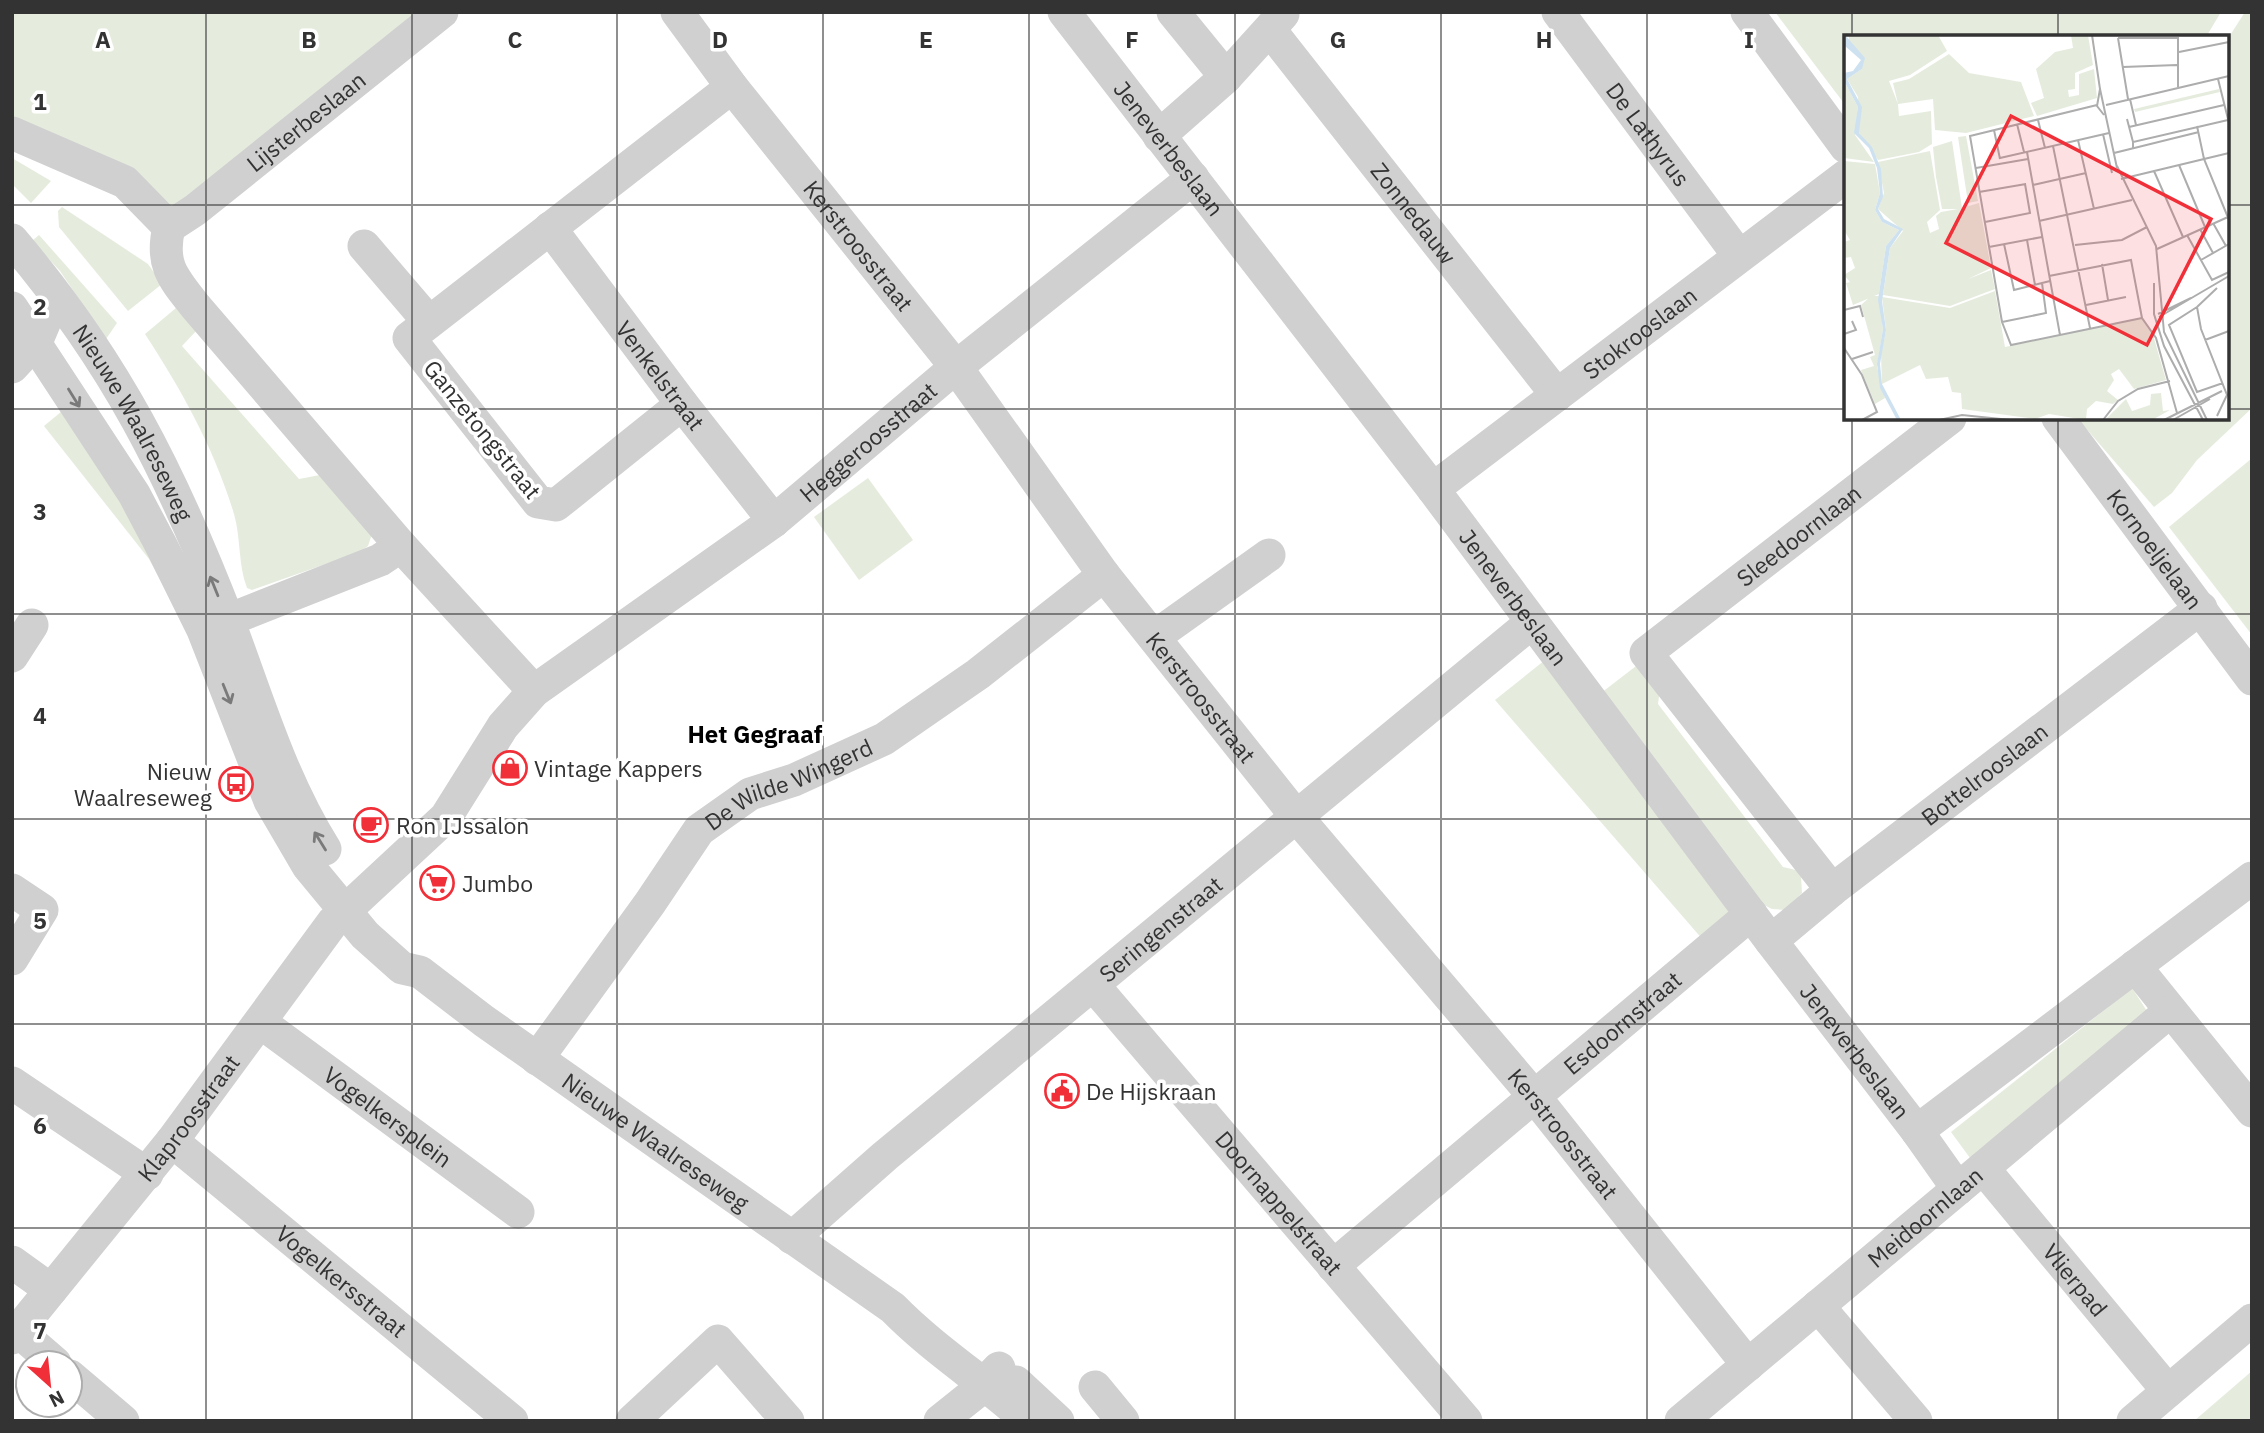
<svg xmlns="http://www.w3.org/2000/svg" width="2264" height="1433" font-family="'IBM Plex Sans',sans-serif">
	<style>
		.green { fill: #e5ecde }
		.lines { fill: none; stroke-linecap: round; stroke-linejoin: round }
		.minor { stroke: #d0d0d0; stroke-width: 33 }
		.oneway { stroke: #7a7a7a }
		.grid { fill: none; stroke: #333; stroke-width: 2; stroke-opacity: 0.55 }
		.labels { text-anchor: middle; dominant-baseline: central; stroke-width: 7; stroke-linejoin: round; paint-order: stroke }
		.street-label { font-size: 23px; fill: #333; stroke: #fff }
		.poi-label { font-size: 23px; fill: #333; stroke: #fff; text-anchor: start }
		.neighbourhood-label { font-size: 24px; font-weight: bold; fill: #000; stroke: #fff }
		.inset-road { fill: none; stroke: #adadad; stroke-width: 2 }
		.view { fill: #f02f38; fill-opacity: 0.15; stroke: #f02f38; stroke-width: 3.5 }
		.inset-edge { fill: none; stroke: #333; stroke-width: 3.5 }
		.grid-label { font-size: 23px; text-anchor: middle; font-weight: bold; fill: #333; stroke: #fff; stroke-width: 7; stroke-linejoin: round; paint-order: stroke }
	</style>
	<rect width="100%" height="100%" fill="#fff"/>
	<g class="green">
		<polygon points="12,12 423,12 176,219 12,132"/>
		<polygon points="1775,12 2221,12 2206,37 1846,37 1846,106"/>
		<polygon points="2245,12 2252,12 2252,408 2197,460 2172,493 2154,507 2077,418 2227,418 2227,40"/>
		<polygon points="12,158 51,181 31,203 12,184"/>
		<polygon points="62,207 148,264 162,284 128,311 59,227 58,211"/>
		<polygon points="39,235 117,323 106,339 60,271 32,241"/>
		<path d="M176,308L198,329L182,346L299,479L325,474L372,534L368,546L360,552L252,590L247,588C238,565 241,538 234,514C215,450 181,389 145,334Z"/>
		<polygon points="67,407 76,417 191,637 149,559 44,426"/>
		<polygon points="2251,459 2252,460 2252,635 2169,527"/>
		<polygon points="868,478 913,540 859,580 814,517"/>
		<polygon points="1545,660 1736,914 1704,941 1495,700"/>
		<polygon points="1640,663 1660,689 1658,704 1783,867 1796,870 1801,877 1802,893 1786,910 1772,909 1760,903 1601,693"/>
		<polygon points="2132,988 2147,1011 1970,1158 1951,1132"/>
		<polygon points="2252,1371 2252,1421 2194,1421"/>
	</g>
	<g class="lines">
		<g class="minor">
			<path id="s1" d="M677,12L732,87L956,367L1104,575L1296,816L1534,1096L1748,1365"/>
			<path id="s2" d="M1064,12L1433,489L1771,941L1917,1131L1958,1189"/>
			<polyline points="1173,12 1226,77"/>
			<path id="s3" d="M1558,12L1739,256"/>
			<polyline points="1747,12 1846,147"/>
			<path id="s4" d="M1270,30L1557,395"/>
			<polyline points="12,133 125,182 169,227"/>
			<polyline points="1159,136 1226,77 1283,14"/>
			<path d="M169,227C160,265 173,278 196,307L401,546L534,691"/>
			<path id="s5" d="M169,227L195,210L442,12"/>
			<path id="s6" d="M550,228L682,404L774,521"/>
			<path id="s7" d="M12,240C115,361 171,473 228,620C258,699 280,777 325,849"/>
			<polyline points="364,246 429,322"/>
			<path id="s8" d="M12,308L134,494L162,547L203,630L270,801L308,866L365,935L402,968L420,972L484,1021L893,1308C934,1350 984,1381 1028,1421"/>
			<polyline points="12,367 37,340 45,321"/>
			<polyline points="682,404 556,505 538,502 409,338 732,87"/>
			<path id="s9" d="M2058,418L2252,679"/>
			<path id="s10" d="M1433,489L1846,176"/>
			<polyline points="208,628 380,560 401,546"/>
			<polyline points="1154,637 1269,555"/>
			<polyline points="12,656 32,625"/>
			<polyline points="12,890 42,910 12,959"/>
			<path id="s11" d="M1832,890L1646,653L1950,418"/>
			<path id="s12" d="M1771,941L1832,890L2201,608"/>
			<polyline points="2135,966 2252,1111"/>
			<path id="s13" d="M1094,986L1466,1421"/>
			<path id="s14" d="M260,1022L518,1212"/>
			<path id="s15" d="M537,1059L650,903L699,830L750,794L794,780L884,739L978,674L1104,575"/>
			<polyline points="12,1083 147,1174"/>
			<polyline points="1917,1131 2252,878"/>
			<path id="s16" d="M172,1141L512,1421"/>
			<path id="s17" d="M1983,1168L2168,1391"/>
			<path id="s18" d="M792,1238L885,1156L1531,623"/>
			<polyline points="12,1262 51,1290"/>
			<path id="s19" d="M1333,1266L1751,914"/>
			<polyline points="1818,1306 1916,1421"/>
			<polyline points="18,1331 55,1363"/>
			<path id="s20" d="M12,1338L172,1141L333,922L446,817L503,726L534,691L774,521L956,367L1193,178"/>
			<polyline points="70,1376 123,1421"/>
			<polyline points="1016,1382 1058,1421"/>
			<polyline points="1095,1387 1123,1421"/>
			<polyline points="632,1421 718,1341 788,1421"/>
			<polyline points="940,1421 975,1393 999,1368"/>
			<path id="s21" d="M1681,1421L2169,1012"/>
			<polyline points="2133,1421 2252,1320"/>
		</g>
	</g>
	<defs><path id="oneway-shaft" d="M-6 0H5M1.5-3L5.5 0L1.5 3" fill="none" stroke-width="1.6" stroke-linecap="round" stroke-linejoin="round" transform="scale(1.75)"/></defs>
	<g class="oneway">
		<use href="#oneway-shaft" transform="translate(74 398) rotate(58)"/>
		<use href="#oneway-shaft" transform="translate(214 586) rotate(-112)"/>
		<use href="#oneway-shaft" transform="translate(227 694) rotate(68)"/>
		<use href="#oneway-shaft" transform="translate(320 841) rotate(-122)"/>
	</g>
	<path class="grid" d="M206,12V1421M412,12V1421M617,12V1421M823,12V1421M1029,12V1421M1235,12V1421M1441,12V1421M1647,12V1421M1852,12V37M2058,12V37M12,205H1846M2227,205H2252M12,409H1846M2227,409H2252M1852,418V1421M2058,418V1421M12,614H2252M12,819H2252M12,1024H2252M12,1228H2252"/>
	<defs>
		<g id="shop-ring" transform="scale(1.75)"><circle r="9.5" fill="#fff" stroke="#f02f38" stroke-width="1.5"/><path d="M-5-2.5h2.3a2.7 3.5 0 0 1 5.4 0H5L5.5 6h-11ZM-1.5-2.5h3a1.5 2.3 0 0 0-3 0Z" fill="#f02f38"/></g>
		<g id="bus-ring" transform="scale(1.75)"><circle r="9.5" fill="#fff" stroke="#f02f38" stroke-width="1.5"/><path d="M-5-6H5V4H4V6H2V4H-2V6H-4V4H-5ZM-3.5-4V0h7V-4ZM-3.5 1.2v1.5H-2V1.2ZM2 1.2v1.5H3.5V1.2Z" fill="#f02f38"/></g>
		<g id="cafe-ring" transform="scale(1.75)"><circle r="9.5" fill="#fff" stroke="#f02f38" stroke-width="1.5"/><path d="M-5.5-4.5H6V0H3Q3 3.5 0 3.5H-2.5Q-5.5 3.5-5.5 0ZM3-3.2v2h1.7v-2ZM-6 4.5H4V6H-6Z" fill="#f02f38"/></g>
		<g id="supermarket-ring" transform="scale(1.75)"><circle r="9.5" fill="#fff" stroke="#f02f38" stroke-width="1.5"/><path d="M-6-5.5h2.5l.6 2H6L4.5 2H-2.5L-4.4-4H-6ZM-1.5 3.2a1.3 1.3 0 1 0 .1 0ZM3 3.2a1.3 1.3 0 1 0 .1 0Z" fill="#f02f38"/></g>
		<g id="civic-ring" transform="scale(1.75)"><circle r="9.5" fill="#fff" stroke="#f02f38" stroke-width="1.5"/><path d="M-.6-6.5H3V-4.5H.6V-3L4-1V1h2V6H-6V1h2V-1L-.6-3ZM-1.2 2.5V6h2.4V2.5Z" fill="#f02f38"/></g>
	</defs>
	<g fill-rule="evenodd">
		<use href="#shop-ring" x="510" y="768"/>
		<use href="#bus-ring" x="236" y="784"/>
		<use href="#cafe-ring" x="371" y="825"/>
		<use href="#supermarket-ring" x="437" y="883"/>
		<use href="#civic-ring" x="1062" y="1091"/>
	</g>
	<g class="labels">
		<g class="street-label">
			<text stroke="none"><textPath href="#s5" startOffset="173">Lijsterbeslaan</textPath></text>
			<text stroke="none"><textPath href="#s3" startOffset="152">De Lathyrus</textPath></text>
			<text stroke="none"><textPath href="#s2" startOffset="172">Jeneverbeslaan</textPath></text>
			<text stroke="none"><textPath href="#s4" startOffset="233">Zonnedauw</textPath></text>
			<text stroke="none"><textPath href="#s1" startOffset="296">Kerstroosstraat</textPath></text>
			<text stroke="none"><textPath href="#s10" startOffset="259">Stokrooslaan</textPath></text>
			<text stroke="none"><textPath href="#s6" startOffset="184">Venkelstraat</textPath></text>
			<text stroke="none"><textPath href="#s7" startOffset="220">Nieuwe Waalreseweg</textPath></text>
			<text transform="translate(483 429) rotate(51)">Ganzetongstraat</text>
			<text stroke="none"><textPath href="#s20" startOffset="1251">Heggeroosstraat</textPath></text>
			<text stroke="none"><textPath href="#s11" startOffset="494">Sleedoornlaan</textPath></text>
			<text stroke="none"><textPath href="#s9" startOffset="163">Kornoeljelaan</textPath></text>
			<text stroke="none"><textPath href="#s2" startOffset="738">Jeneverbeslaan</textPath></text>
			<text stroke="none"><textPath href="#s1" startOffset="863">Kerstroosstraat</textPath></text>
			<text stroke="none"><textPath href="#s12" startOffset="271">Bottelrooslaan</textPath></text>
			<text stroke="none"><textPath href="#s15" startOffset="382">De Wilde Wingerd</textPath></text>
			<text stroke="none"><textPath href="#s18" startOffset="481">Seringenstraat</textPath></text>
			<text stroke="none"><textPath href="#s19" startOffset="378">Esdoornstraat</textPath></text>
			<text stroke="none"><textPath href="#s2" startOffset="1306">Jeneverbeslaan</textPath></text>
			<text stroke="none"><textPath href="#s14" startOffset="159">Vogelkersplein</textPath></text>
			<text stroke="none"><textPath href="#s20" startOffset="282">Klaproosstraat</textPath></text>
			<text stroke="none"><textPath href="#s1" startOffset="1430">Kerstroosstraat</textPath></text>
			<text stroke="none"><textPath href="#s8" startOffset="1082">Nieuwe Waalreseweg</textPath></text>
			<text stroke="none"><textPath href="#s13" startOffset="285">Doornappelstraat</textPath></text>
			<text stroke="none"><textPath href="#s21" startOffset="318">Meidoornlaan</textPath></text>
			<text stroke="none"><textPath href="#s17" startOffset="145">Vlierpad</textPath></text>
			<text stroke="none"><textPath href="#s16" startOffset="220">Vogelkersstraat</textPath></text>
		</g>
		<g class="poi-label">
			<text x="534" y="768">Vintage Kappers</text>
			<text x="212" y="771" text-anchor="end">Nieuw<tspan x="212" dy="26">Waalreseweg</tspan></text>
			<text x="396" y="825">Ron IJssalon</text>
			<text x="462" y="883">Jumbo</text>
			<text x="1086" y="1091">De Hijskraan</text>
		</g>
		<g class="neighbourhood-label">
			<text x="755" y="734">Het Gegraaf</text>
		</g>
	</g>
	<g transform="translate(1844 35)">
		<rect width="385" height="385" fill="#fff"/>
		<path d="M5,0H94L103,16L66,40L45,46L54,69L49,48L65,44L105,19L125,38L177,47L190,81L122,98L91,95L89,64L54,69L55,81L87,76L88,109L75,117L34,125L15,98L14,62L3,44L18,34L17,19L5,9ZM227,0H244L249,30L231,38V54L224,55L225,62L235,60V39L250,34L253,63L193,81L187,68L200,63L192,34L211,17L229,13ZM0,46L14,72L11,100L30,127L0,123ZM375,54L376,57L291,77L290,74ZM122,101L134,166L124,168L114,102ZM108,106L118,173L135,168L147,233L124,244L147,235L151,254L106,271L39,260L46,213L59,196L34,174L40,158L34,127L86,116L96,175L83,187L86,198L95,194L92,181L97,177L114,174H98L92,142L89,112ZM0,126L31,129L36,158L31,175L38,187L55,195L42,211L35,259L9,270L2,248L6,247L0,240L11,233L7,222L0,223V207L6,205L0,195ZM151,256L161,312L297,283L309,300L322,345L290,354L275,334L267,339L270,345L263,356L274,365L269,369L252,366L243,374L242,385L205,379L191,384L118,374L117,358L108,357L104,342L82,344L76,330L38,349L37,320L42,295L38,262L106,273ZM27,261H35L39,294L33,332L41,363L31,369L17,335L30,331L26,322L31,320L17,270ZM317,358L319,376L326,375L308,385H261L282,364L288,376L306,370L307,359Z" fill="#e5ecde"/>
		<path d="M1,0L21,23L18,34L3,44L18,72L15,98L28,112L37,134L39,162L34,174L40,184L59,194L46,213L38,266L42,295L36,329L38,349L57,385H53L36,353L33,329L39,294L34,265L42,211L55,195L38,187L31,175L36,158L33,133L25,113L10,98L14,72L0,46V38L9,36L17,25L1,11Z" fill="#cde1f0"/>
		<path class="inset-road" d="M248,0L256,54L253,71L260,80M274,3H334V52M274,3L284,64M335,17L385,7M279,32L333,30M374,44L385,88M256,54L273,133M286,64L292,90M253,70L126,101L158,287L167,310L298,283M262,70L385,41M283,84L289,107M194,85L201,113M173,89L180,117M353,91L360,124L385,185M285,92L380,70M150,95L156,124M259,99L268,138M234,105L250,174M209,111L246,293M289,113V107L384,85M183,117L216,300M270,118L355,97M156,123L265,98M335,130L361,192M273,131L312,211L320,297L363,385M132,133L184,124M310,136L339,202M277,144L385,118M189,150L242,138M135,157L182,149M195,186L288,165M141,187L186,178L181,149M369,188L382,211M356,194L369,218M343,200L368,245L385,237M183,205L191,250M160,209L170,255L206,246M231,210L278,205L303,192M145,212L198,202M313,214L384,182M357,225L385,209M258,229L264,265M205,241L287,225L298,283L312,303L333,378M310,248V279L320,311L359,385M242,270L282,262M353,272L325,290L353,357L379,348M353,272L357,294L383,360L373,381M353,272L373,253M0,275L16,271L19,282M314,279L347,263M315,282L385,241M158,287L202,278L198,248M0,299L12,295L8,286M361,305L385,296M0,313L18,340L33,377L18,385M8,324L29,317M95,385L118,380L167,385M259,385L274,366L294,354L326,346M320,385L378,356M329,385L366,364"/>
		<path class="view" d="M167,81L367,184L303,310L102,208Z"/>
		<rect width="385" height="385" class="inset-edge"/>
	</g>
	<g class="grid-label">
		<text x="103" y="48">A</text>
		<text x="309" y="48">B</text>
		<text x="515" y="48">C</text>
		<text x="720" y="48">D</text>
		<text x="926" y="48">E</text>
		<text x="1132" y="48">F</text>
		<text x="1338" y="48">G</text>
		<text x="1544" y="48">H</text>
		<text x="1749" y="48">I</text>
		<text x="40" y="110">1</text>
		<text x="40" y="315">2</text>
		<text x="40" y="520">3</text>
		<text x="40" y="724">4</text>
		<text x="40" y="929">5</text>
		<text x="40" y="1134">6</text>
		<text x="40" y="1339">7</text>
	</g>
	<rect width="2264" height="1433" fill="none" stroke="#333333" stroke-width="28"/>
	<g transform="translate(49 1384) rotate(153)"><circle r="33" fill="#ffffff" stroke="#adadad" stroke-width="2"/>
	<path d="M0-5L12 26L0 18L-12 26Z" fill="#f02f38"/>
	<text y="-10" font-size="19" font-weight="bold" text-anchor="middle" fill="#333333">N</text>
	</g>
</svg>
